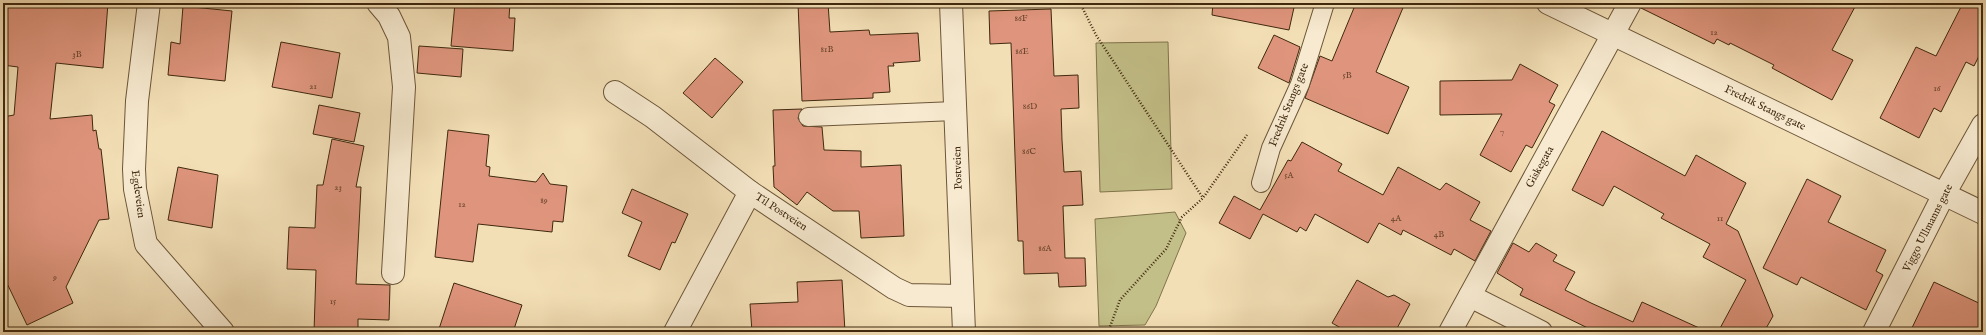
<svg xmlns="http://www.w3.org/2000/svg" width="1986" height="335" font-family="'IM FELL English',serif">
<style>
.green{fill:#c3bf88;stroke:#81744b}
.building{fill:#df957d;stroke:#3f280e}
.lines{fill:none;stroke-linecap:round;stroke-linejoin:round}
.service-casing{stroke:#6c5638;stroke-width:20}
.minor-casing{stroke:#6c5638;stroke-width:24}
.tertiary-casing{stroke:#6c5638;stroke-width:24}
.path{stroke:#3f280e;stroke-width:2.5;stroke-dasharray:1 2;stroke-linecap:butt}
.service{stroke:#f7ead0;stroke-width:18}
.minor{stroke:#f7ead0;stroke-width:22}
.tertiary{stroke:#f7ead0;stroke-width:22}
.labels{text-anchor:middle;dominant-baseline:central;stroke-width:3;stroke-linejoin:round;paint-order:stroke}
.number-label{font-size:9px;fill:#67432a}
.street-label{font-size:11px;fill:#3f280e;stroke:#f7ead0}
</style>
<rect width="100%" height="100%" fill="#f3dfb6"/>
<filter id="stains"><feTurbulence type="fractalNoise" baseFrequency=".005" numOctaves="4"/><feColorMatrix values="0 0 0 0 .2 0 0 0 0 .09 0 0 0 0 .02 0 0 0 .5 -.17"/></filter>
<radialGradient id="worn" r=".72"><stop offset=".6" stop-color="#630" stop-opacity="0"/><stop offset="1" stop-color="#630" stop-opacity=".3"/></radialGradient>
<g class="green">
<path d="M1168,42L1172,189L1100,192L1096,43Z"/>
<path d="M1175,212L1186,233L1156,306L1145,325L1099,326L1095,219Z"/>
</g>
<g class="building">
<path d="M3,3H108L103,68L56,63L50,119L92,115L93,131L96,130L99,149H101L109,219L99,220L66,287L73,303L27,325L3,275V117L14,115L18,67L3,65Z"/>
<path d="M455,3H510L509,18H515L513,51L451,46Z"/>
<path d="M798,3H828L830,32L869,30L870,35L918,33L920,61L893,63L894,66H888L890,92L873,93V98L802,101Z"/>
<path d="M1213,3H1295L1289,30L1212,15Z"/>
<path d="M1356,3H1405L1376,72L1409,87L1388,134L1305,98L1320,56L1332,61Z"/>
<path d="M1642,3H1857L1832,50L1853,60L1832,100L1772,68L1774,65L1730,43L1729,45L1717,39L1714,44L1641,8Z"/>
<path d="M1963,3H1983V48L1974,66L1966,62L1941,112L1934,108L1919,138L1880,118L1916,47L1936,56Z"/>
<path d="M183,6L232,11L225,81L168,75L171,42L180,44Z"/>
<path d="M1051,9L1054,76L1078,75L1079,108L1061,109L1062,140L1064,172L1081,171L1083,205L1063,206L1065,258H1085L1086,286L1059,287L1058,273L1024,274L1023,241H1018L1011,43L990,44L989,11Z"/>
<path d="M1274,35L1300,47L1289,83L1258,68Z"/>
<path d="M281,42L340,53L332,98L272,87Z"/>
<path d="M419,46L463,49L461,77L417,73Z"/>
<path d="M715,58L743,82L712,118L683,93Z"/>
<path d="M1520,64L1558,85L1549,102L1555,105L1532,148L1526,145L1511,172L1480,155L1502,114L1440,115V81L1512,80Z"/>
<path d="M319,105L360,113L354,142L313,134Z"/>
<path d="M802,109L798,118L803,126L822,127L824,150L861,151V167L901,165L904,236L861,238L859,211H833L807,192L797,205L774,187L773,166H775L773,110Z"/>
<path d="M448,130L489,135L486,166L490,167L489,176L536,182L543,173L550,184L567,186L563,222L553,221L552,232L478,224L473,262L435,257Z"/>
<path d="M1602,131L1685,176L1696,155L1746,183L1726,224L1738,231L1773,316L1764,332H1718L1746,280L1703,257L1710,244L1661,218L1664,214L1614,186L1603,206L1572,190Z"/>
<path d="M332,139L364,146L356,187H361L356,284L390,285L389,320L358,319V332H314L316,270L287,269L289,227L315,228L317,185H323Z"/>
<path d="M1302,142L1342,164L1338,171L1383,195L1398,167L1440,190L1446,183L1480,202L1470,220L1491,231L1475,261L1454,249L1451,255L1403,230L1401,235L1379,223L1368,243L1315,214L1306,231L1300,227L1297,232L1263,214L1250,239L1219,223L1234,196L1260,210L1288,160L1291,161Z"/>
<path d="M178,167L218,175L212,228L168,220Z"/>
<path d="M1807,179L1841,196L1828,222L1886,250L1876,271L1883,275L1866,310L1801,277L1797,285L1763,268Z"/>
<path d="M632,189L688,214L675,243L672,242L660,270L628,256L642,222L622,213Z"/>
<path d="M1513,243L1529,252L1536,243L1557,255L1553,261L1575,272L1565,290L1591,303L1633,322L1642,302L1708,332H1596L1520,295L1523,289L1497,273Z"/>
<path d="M842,280L845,332H752L750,304L798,302L797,282Z"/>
<path d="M1357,280L1388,297L1394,295L1410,304L1395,332H1348L1332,323Z"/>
<path d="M1934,282L1983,305V332H1910Z"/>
<path d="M454,283L522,305L513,332H438Z"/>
</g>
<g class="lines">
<defs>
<g id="service">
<path d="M808,117L955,111"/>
<path d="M1261,183L1271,148L1300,84L1325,3"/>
</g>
<g id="minor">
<path d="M149,3L137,101L134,169L135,189L146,244L223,332"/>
<path d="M378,3L389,16L399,37L404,87L393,273"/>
<path d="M1548,3L1983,213"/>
<path d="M615,92L653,117L750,192L894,288L909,295L962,296"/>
<path d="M1470,296L1541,332"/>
<path d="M675,332L750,192"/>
<path d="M1450,332L1630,3"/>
<path d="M1874,332L1943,196L1983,125"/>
</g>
<path id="tertiary" d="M951,3L964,332"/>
</defs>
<use href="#service" class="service-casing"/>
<use href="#minor" class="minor-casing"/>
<use href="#tertiary" class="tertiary-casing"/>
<g class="path">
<path d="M1080,3L1096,35L1203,198"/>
<path d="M1108,332L1120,300L1166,249L1182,217L1203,198L1247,135"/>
</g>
<use href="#service" class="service"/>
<use href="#minor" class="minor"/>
<use href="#tertiary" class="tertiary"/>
</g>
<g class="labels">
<g class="number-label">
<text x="1021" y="18">86F</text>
<text x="1714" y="32">12</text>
<text x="827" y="49">81B</text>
<text x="1022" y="51">86E</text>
<text x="77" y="54">3B</text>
<text x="1347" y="75">5B</text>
<text x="313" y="86">21</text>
<text x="1937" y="88">16</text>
<text x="1030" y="106">86D</text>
<text x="1502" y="131">7</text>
<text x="1029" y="151">86C</text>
<text x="1289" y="175">5A</text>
<text x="338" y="187">23</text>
<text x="544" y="200">89</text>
<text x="462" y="204">12</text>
<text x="1396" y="218">4A</text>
<text x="1720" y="218">11</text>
<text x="1439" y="234">4B</text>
<text x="1045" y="248">86A</text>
<text x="55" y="277">9</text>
<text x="333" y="301">15</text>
</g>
<g class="street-label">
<text transform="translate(1289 105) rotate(-68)">Fredrik Stangs gate</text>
<text transform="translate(1765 108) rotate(26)">Fredrik Stangs gate</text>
<text transform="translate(1540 167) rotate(-61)">Giskegata</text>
<text transform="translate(958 168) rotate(-92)">Postveien</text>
<text transform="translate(138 194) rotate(82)">Egdeveien</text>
<text transform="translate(781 212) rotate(33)">Til Postveien</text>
<text transform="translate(1928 228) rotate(-63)">Viggo Ullmanns gate</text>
</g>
</g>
<rect width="1986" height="335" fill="none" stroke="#f3dfb6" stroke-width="16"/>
<rect x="4" y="4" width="1978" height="327" fill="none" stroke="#3f280e" stroke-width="2"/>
<rect x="8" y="8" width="1970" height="319" fill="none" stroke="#3f280e"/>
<rect width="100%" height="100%" filter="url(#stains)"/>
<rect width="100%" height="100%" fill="url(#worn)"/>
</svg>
